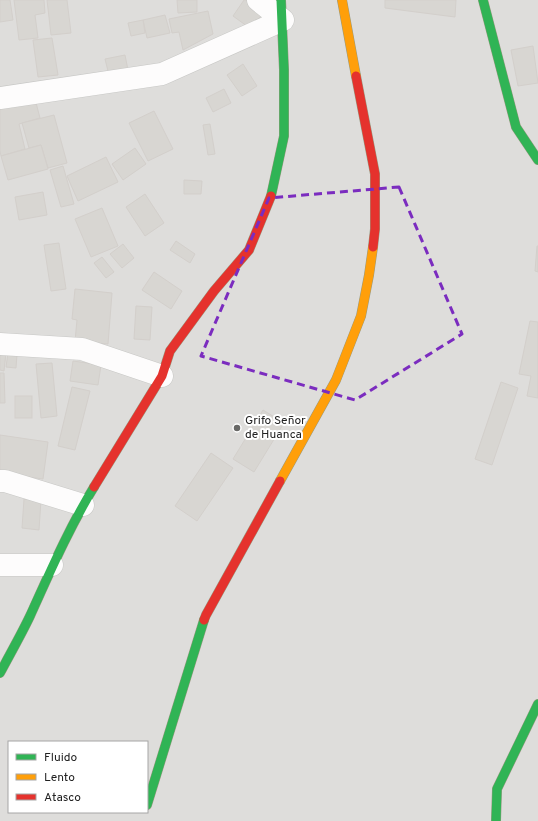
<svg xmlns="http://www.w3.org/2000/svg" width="538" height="821" font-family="Overpass,sans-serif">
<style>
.residential{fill:#dedddb;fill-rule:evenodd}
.building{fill:#d8d6d2;stroke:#d3cfcb}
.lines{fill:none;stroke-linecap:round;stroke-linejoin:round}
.street-casing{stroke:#c8c8c6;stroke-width:23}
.fast-casing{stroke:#989a80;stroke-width:10}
.slow-casing{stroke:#989a80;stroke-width:10}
.jam-casing{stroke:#989a80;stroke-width:10}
.street{stroke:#fdfcfc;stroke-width:22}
.fast{stroke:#30b455;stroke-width:9}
.slow{stroke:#ff9f0a;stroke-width:9}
.jam{stroke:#e5322d;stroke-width:9}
.marked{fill:none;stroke:#7b2cbf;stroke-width:3;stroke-dasharray:8 5;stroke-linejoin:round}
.poi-dot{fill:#696967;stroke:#fff;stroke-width:1.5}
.labels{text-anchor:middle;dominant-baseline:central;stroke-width:4;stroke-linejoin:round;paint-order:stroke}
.poi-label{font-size:12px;fill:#212121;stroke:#fff;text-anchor:start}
</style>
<rect width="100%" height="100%" fill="#efeeea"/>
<path class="residential" d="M0,0H538V821H0ZM9,742H147V812H9Z"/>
<g class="building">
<path d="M0,0H10L13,20L0,22Z"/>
<path d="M14,0H44L45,13L35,15L38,38L19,40Z"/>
<path d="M47,0H67L71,33L51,35Z"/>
<path d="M177,0H197V12L178,13Z"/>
<path d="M244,0H246L263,13L251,29L233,16Z"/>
<path d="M385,0H456L455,17L385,8Z"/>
<path d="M208,11L213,34L183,50L179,32L172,33L169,19Z"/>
<path d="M165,15L170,33L147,38L143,20Z"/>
<path d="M143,20L145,33L131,36L128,23Z"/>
<path d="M52,38L58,75L38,77L33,40Z"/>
<path d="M533,46L538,83L518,86L511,50Z"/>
<path d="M125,55L129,75L110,79L105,59Z"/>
<path d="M243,64L257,86L242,96L227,75Z"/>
<path d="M224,89L231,103L213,112L206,98Z"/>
<path d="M35,99L40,118L19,124L25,149L1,156L0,151V108Z"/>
<path d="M154,111L173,149L148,161L129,123Z"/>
<path d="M54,115L67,163L48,168L41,145L29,148L22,123Z"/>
<path d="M210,124L215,154L208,155L203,125Z"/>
<path d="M41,145L48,169L8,180L1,156Z"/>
<path d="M135,148L146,164L123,180L112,164Z"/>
<path d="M106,157L118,182L78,201L67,176Z"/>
<path d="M63,166L74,204L61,207L50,170Z"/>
<path d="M184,180L202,181L201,194H184Z"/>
<path d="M43,192L47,215L19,220L15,197Z"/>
<path d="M145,194L164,223L145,236L126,207Z"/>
<path d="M102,208L118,246L91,257L75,219Z"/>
<path d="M176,241L195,254L190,263L170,250Z"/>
<path d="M59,243L66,289L51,291L44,245Z"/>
<path d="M123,244L134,258L122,268L110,254Z"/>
<path d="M537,246H538V272L535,271Z"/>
<path d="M102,257L114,272L106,278L94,263Z"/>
<path d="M154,272L182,291L171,309L142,290Z"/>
<path d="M75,289L112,293L108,344L75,341L77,320L72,319Z"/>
<path d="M136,306L152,307L150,340L134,339Z"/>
<path d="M530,321L538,322V398L527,396L531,376L519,374Z"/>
<path d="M0,352L6,353L4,371L0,370Z"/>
<path d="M8,353L17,354L16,368L6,367Z"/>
<path d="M73,361L101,365L98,385L70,381Z"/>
<path d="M52,363L57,416L41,418L36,364Z"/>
<path d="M0,373H4L5,403H0Z"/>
<path d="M501,382L518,388L492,465L475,459Z"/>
<path d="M72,387L90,391L75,450L58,446Z"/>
<rect x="15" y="396" width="17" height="22"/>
<path d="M263,410L284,423L254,472L233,459Z"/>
<path d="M0,435L48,442L43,479L0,473Z"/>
<path d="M211,453L233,468L197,521L175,506Z"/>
<path d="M24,499L41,500L39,530L22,528Z"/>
</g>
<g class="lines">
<defs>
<g id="street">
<path d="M0,98L162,74L283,20L258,0"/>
<path d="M0,344L82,349L162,376"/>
<path d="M0,481H5L83,505"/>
<path d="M0,565H52"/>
</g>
<g id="fast">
<path d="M483,0L516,127L538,160"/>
<path d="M271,196L284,136V70L281,0"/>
<path d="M0,673C10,654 21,635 30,616C50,572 69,528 94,487"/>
<path d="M147,805L204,620"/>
<path d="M496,821L497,789L538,704"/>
</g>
<g id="slow">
<path d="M342,0L356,76"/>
<path d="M280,481L336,380L361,316L369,275L373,247"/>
</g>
<g id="jam">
<path d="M356,76L375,174V229L373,247"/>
<path d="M94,487L162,376L170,351L214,291L249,250L271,196"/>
<path d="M204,620L206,615L280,481"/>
</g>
</defs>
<use href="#street" class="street-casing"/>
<use href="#fast" class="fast-casing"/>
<use href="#slow" class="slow-casing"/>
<use href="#jam" class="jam-casing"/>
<use href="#street" class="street"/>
<use href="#fast" class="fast"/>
<use href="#slow" class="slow"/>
<use href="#jam" class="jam"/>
</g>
<path class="marked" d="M399,187L462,334L355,400L201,356L269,198Z"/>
<circle class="poi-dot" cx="237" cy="428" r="4"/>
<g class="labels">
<g class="poi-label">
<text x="245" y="421">Grifo Señor<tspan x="245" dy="14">de Huanca</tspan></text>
</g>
</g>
<rect x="8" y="741" width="140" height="72" fill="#ffffff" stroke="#a6a6a6"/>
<rect x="16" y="754" width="20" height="6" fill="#30b455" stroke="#a6a6a6"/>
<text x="44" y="761" font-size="12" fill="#212121">Fluido</text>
<rect x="16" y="774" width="20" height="6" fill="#ff9f0a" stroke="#a6a6a6"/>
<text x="44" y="781" font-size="12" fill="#212121">Lento</text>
<rect x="16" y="794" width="20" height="6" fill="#e5322d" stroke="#a6a6a6"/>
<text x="44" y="801" font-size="12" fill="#212121">Atasco</text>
</svg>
